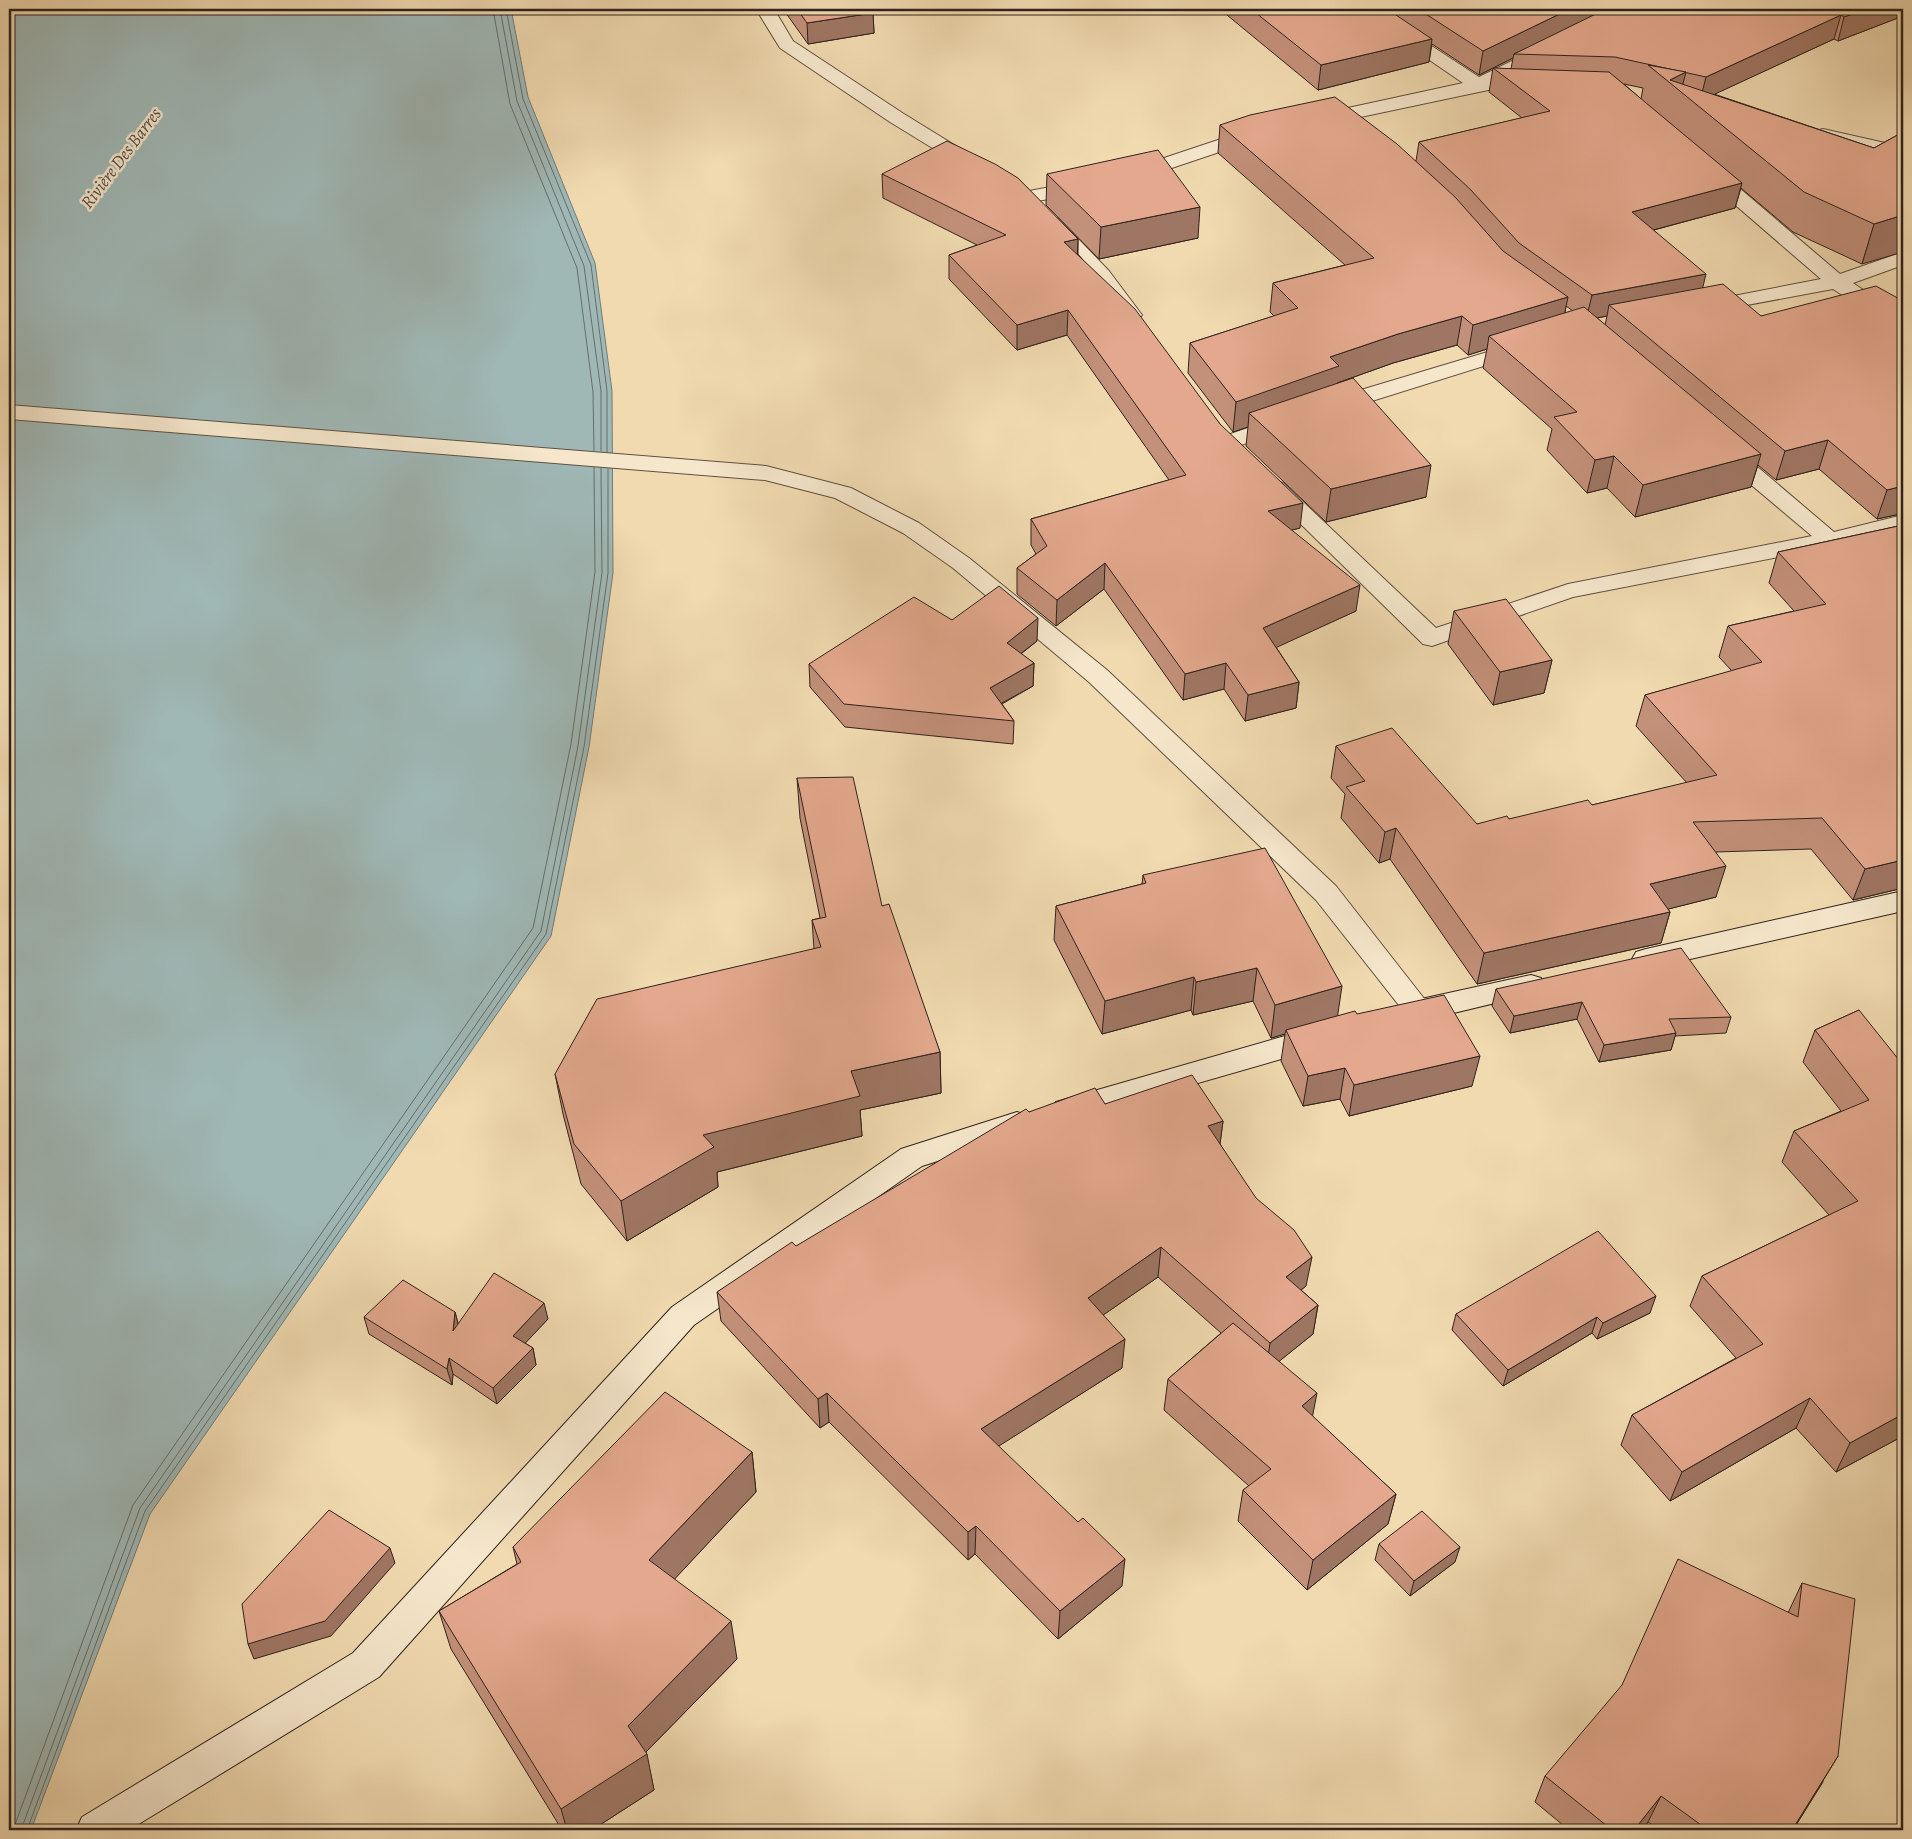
<svg xmlns="http://www.w3.org/2000/svg" width="1912" height="1839" font-family="Alegreya,serif">
<style>
.water{fill:#9fb8b6;stroke:#727c78}
.lines{fill:none;stroke-linecap:round;stroke-linejoin:round}
.shore{stroke:#676d69;stroke-width:1}
.minor-casing{stroke:#605041;stroke-width:2}
.secondary-casing{stroke:#2f221c;stroke-width:2}
.minor{fill:#f6e7cc;fill-rule:evenodd}
.secondary{fill:#f6e7cc;fill-rule:evenodd}
.wall{fill:#c39079;stroke:#2f221c;fill-rule:evenodd}
.shaded-wall{fill:#9f7663;stroke:#2f221c}
.building{fill:#e3a88d;stroke:#2f221c}
.labels{text-anchor:middle;dominant-baseline:central;stroke-width:5;stroke-linejoin:round;paint-order:stroke}
.far-water-label{font-size:18px;font-style:italic;fill:#514f4a;stroke:#f6e7cc}
</style>
<rect width="100%" height="100%" fill="#f1dab0"/>
<filter id="stains"><feTurbulence type="fractalNoise" baseFrequency=".004" numOctaves="4"/><feColorMatrix values="0 0 0 0 .2 0 0 0 0 .09 0 0 0 0 .02 0 0 0 .5 -.17"/></filter>
<radialGradient id="worn" r=".72"><stop offset=".6" stop-color="#630" stop-opacity="0"/><stop offset="1" stop-color="#630" stop-opacity=".3"/></radialGradient>
<path class="water" d="M9,9H511L528,97L595,263L612,391L613,573L589,747L551,936L150,1514L31,1830H9Z"/>
<g class="lines">
<g class="shore">
<path d="M493,9L510,104L577,268L593,392L594,451"/>
<path d="M500,9L517,101L584,266L601,391V451"/>
<path d="M506,9L523,99L591,265L607,391V452"/>
<path d="M13,1830L133,1505L533,928L571,744L595,572L594,467"/>
<path d="M21,1830L140,1508L541,931L578,746L602,573L601,468"/>
<path d="M27,1830L145,1511L546,934L584,747L608,573V469"/>
</g>
<defs>
<g id="minor">
<path d="M756,9H774L793,41L904,114L1029,191L1083,181L1090,183L1093,187L1090,191L1083,193L1026,203L1019,201L890,122L780,48Z"/>
<path d="M1355,9H1375L1479,77L1520,57H1532L1535,61L1532,65L1495,84L1493,89L1318,126L1311,124L1309,120L1311,116L1463,83Z"/>
<path d="M1254,128L1261,130L1263,134L1261,138L1139,179H1125L1122,175L1125,171Z"/>
<path d="M1823,129L1903,147V159L1816,139L1814,135L1816,131Z"/>
<path d="M1711,168L1718,170L1840,274L1903,252V265L1853,283L1903,317V332L1896,330L1833,289L1704,313L1697,311L1694,307L1697,303L1821,279L1704,178L1701,174L1704,170Z"/>
<path d="M1052,217L1059,219L1109,271L1142,315L1139,319L1132,321L1125,319L1095,279L1045,227L1042,223L1045,219Z"/>
<path d="M1521,342L1528,344L1532,348L1528,352L1340,411L1332,413L1324,411L1321,406L1324,401Z"/>
<path d="M9,405L766,466L851,488L919,523L969,558L1107,670L1336,886L1433,1010L1429,1018L1419,1021L1409,1018L1316,900L1089,682L953,568L903,533L835,498L765,480L9,419Z"/>
<path d="M1282,416L1290,418L1293,423L1290,428L1227,450L1219,448L1216,443L1219,438Z"/>
<path d="M1726,445L1734,447L1834,532L1903,515V529L1830,547L1573,597L1432,646L1423,644L1264,488L1267,483L1275,481L1283,483L1436,628L1568,584L1812,536L1718,457L1715,452L1718,447Z"/>
</g>
<g id="secondary">
<path d="M1903,891V911L1646,969L1636,966L1632,959L1636,952L1646,949Z"/>
<path d="M1531,975L1541,978L1545,985L1541,992L1412,1023L1402,1020L1398,1012L1402,1004L1412,1001Z"/>
<path d="M1320,1026L1330,1029L1334,1037L1330,1045L1066,1121L1056,1118L1051,1110L1056,1102L1066,1099Z"/>
<path d="M1017,1112L1028,1116L1032,1124L1028,1132L922,1166L694,1325L379,1677L129,1830H76L82,1817L353,1653L672,1307L901,1149Z"/>
</g>
</defs>
<use href="#minor" class="minor-casing"/>
<use href="#secondary" class="secondary-casing"/>
<use href="#minor" class="minor"/>
<use href="#secondary" class="secondary"/>
</g>
<g class="wall">
<path d="M783,9H870L873,13L874,33L808,44Z"/>
<path d="M1228,9H1903V16L1838,41L1834,39L1714,94L1874,148L1903,132L1862,264L1793,232L1741,188L1735,208L1654,230L1703,288L1761,316L1903,301V511L1900,514L1877,519L1819,469L1776,480L1758,465L1751,487L1635,517L1607,488L1587,493L1547,450L1552,429L1483,368L1487,349L1468,355L1457,345L1393,363L1337,383L1336,384L1426,497L1326,522L1246,446L1248,427L1233,432L1188,373L1190,343L1274,316L1270,312L1273,283L1345,265L1218,153L1220,125L1416,161L1419,142L1522,118L1489,92L1493,68L1511,69L1513,58L1479,75L1432,44L1429,62L1318,90L1227,15ZM1624,84L1643,88L1641,99ZM1566,306L1573,311L1565,313ZM1607,316L1605,325L1597,318Z"/>
<path d="M882,174L1078,239V254L1220,424L1300,528L1292,530L1356,611L1276,647L1299,682L1296,708L1245,721L1224,689L1183,700L1104,589L1056,626L1017,594V568L1036,554L1031,545V519L1169,480L1067,335L1017,350L949,279V255L977,245L883,198Z"/>
<path d="M1047,174L1198,238L1099,259L1046,205Z"/>
<path d="M1903,525V888L1853,900L1811,849L1716,852V897L1668,909L1670,912L1661,943L1477,984L1390,859L1379,863L1341,818L1345,794L1331,778L1336,746L1477,824L1509,819L1592,805L1687,783L1636,726L1645,695L1732,671L1719,657L1728,626L1794,611L1769,583L1778,552Z"/>
<path d="M1454,611L1552,660L1544,693L1493,705L1448,644Z"/>
<path d="M952,620L1037,641L1021,654L1034,663L1033,686L1002,704L1014,721L1013,744L845,727L810,687L809,664Z"/>
<path d="M797,778L882,906L940,1052L941,1093L860,1110L862,1136L717,1172L718,1187L627,1241L581,1184L563,1114L555,1074L814,949L812,920L820,918L800,818Z"/>
<path d="M1143,875L1337,1016L1357,1014L1472,1086L1349,1116L1340,1099L1303,1106L1281,1061L1285,1034L1271,1038L1253,1001L1193,1015L1191,1010L1102,1034L1054,940L1056,906L1142,884Z"/>
<path d="M1496,989L1731,1017L1726,1033L1675,1036L1671,1050L1599,1062L1577,1019L1510,1033L1492,1006Z"/>
<path d="M1859,1010L1903,1436L1836,1472L1796,1428L1670,1501L1621,1445L1632,1415L1736,1358L1690,1306L1702,1276L1829,1215L1782,1162L1794,1131L1841,1111L1803,1062L1815,1030Z"/>
<path d="M1105,1104L1223,1121L1220,1144L1306,1286L1301,1290L1318,1305L1313,1334L1279,1361L1312,1416L1396,1494L1388,1524L1307,1590L1238,1521L1243,1490L1249,1486L1164,1410L1168,1379L1221,1333L1158,1277L1103,1315L1122,1368L998,1446L1122,1586L1058,1639L975,1554L968,1560L829,1422L820,1428L721,1321L717,1292L1029,1112Z"/>
<path d="M455,1312L458,1323L548,1319L525,1343L533,1348L536,1365L497,1404L453,1374L452,1385L369,1334L364,1317Z"/>
<path d="M1650,1313L1597,1339L1592,1333L1503,1386L1452,1330L1456,1314Z"/>
<path d="M752,1452L756,1492L674,1579L737,1659L646,1752L654,1790L592,1830H562L451,1649L439,1611L517,1564L513,1547Z"/>
<path d="M1379,1544L1455,1562L1410,1596L1375,1560Z"/>
<path d="M1802,1583L1823,1782L1793,1830H1660L1648,1822L1642,1830H1569L1535,1802L1545,1776L1788,1613Z"/>
</g>
<g class="shaded-wall">
<path d="M1570,9H1613L1514,54L1513,58L1479,75L1483,51Z"/>
<path d="M1866,9H1903V16L1838,41L1844,17Z"/>
<path d="M873,13L874,33L808,44L807,23Z"/>
<path d="M1841,15L1834,39L1700,101L1706,77Z"/>
<path d="M1432,39L1429,62L1318,90L1321,65Z"/>
<path d="M1686,72L1681,91L1670,80Z"/>
<path d="M1742,183L1735,208L1627,237L1632,212Z"/>
<path d="M1200,207L1198,238L1099,259L1101,227Z"/>
<path d="M1903,215V252L1862,264L1874,224Z"/>
<path d="M1078,239L1077,263L1064,242Z"/>
<path d="M1706,274L1700,299L1609,305L1607,316L1586,320L1592,295Z"/>
<path d="M1568,297L1562,326L1489,336L1487,349L1468,355L1473,325Z"/>
<path d="M1068,310L1067,335L1017,350V325Z"/>
<path d="M1462,316L1457,345L1393,363L1337,383L1335,396L1249,413L1248,427L1233,432L1236,402L1330,357L1398,334Z"/>
<path d="M1828,440L1819,469L1776,480L1785,451Z"/>
<path d="M1761,454L1751,487L1635,517L1643,485Z"/>
<path d="M1614,456L1607,488L1587,493L1595,460Z"/>
<path d="M1431,465L1426,497L1326,522L1331,489Z"/>
<path d="M1903,486V511L1900,514L1877,519L1887,490Z"/>
<path d="M1303,503L1300,528L1265,537L1268,511Z"/>
<path d="M1105,563L1104,589L1056,626L1057,600Z"/>
<path d="M1360,585L1356,611L1260,655L1263,628Z"/>
<path d="M1038,618L1037,641L1006,665L1007,643Z"/>
<path d="M1552,660L1544,693L1493,705L1500,672Z"/>
<path d="M1034,663L1033,686L989,710L990,688Z"/>
<path d="M1226,663L1224,689L1183,700L1185,674Z"/>
<path d="M1299,682L1296,708L1245,721L1248,695Z"/>
<path d="M1903,807V835L1899,809Z"/>
<path d="M1396,828L1390,859L1379,863L1385,832Z"/>
<path d="M1903,860V888L1853,900L1865,869Z"/>
<path d="M1726,866L1716,897L1641,916L1650,884Z"/>
<path d="M1670,912L1661,943L1477,984L1484,953Z"/>
<path d="M1257,968L1253,1001L1193,1015L1196,982Z"/>
<path d="M1194,977L1191,1010L1102,1034L1105,1001Z"/>
<path d="M1342,986L1337,1020L1286,1030L1285,1034L1271,1038L1275,1005Z"/>
<path d="M1582,1002L1577,1019L1510,1033L1514,1016Z"/>
<path d="M1676,1033L1671,1050L1599,1062L1604,1045Z"/>
<path d="M940,1052L941,1093L860,1110L862,1136L717,1172L718,1187L627,1241L621,1201L703,1135L851,1071Z"/>
<path d="M1480,1056L1472,1086L1349,1116L1354,1085Z"/>
<path d="M1345,1068L1340,1099L1303,1106L1308,1076Z"/>
<path d="M1223,1121L1219,1151L1208,1126Z"/>
<path d="M1161,1247L1158,1277L1086,1327L1088,1298Z"/>
<path d="M1312,1257L1306,1286L1281,1306L1286,1277Z"/>
<path d="M1656,1296L1650,1313L1597,1339L1603,1323Z"/>
<path d="M544,1303L548,1319L517,1352L513,1336Z"/>
<path d="M1318,1305L1313,1334L1266,1372L1270,1343Z"/>
<path d="M455,1312L459,1328L453,1331Z"/>
<path d="M1597,1317L1592,1333L1503,1386L1508,1370Z"/>
<path d="M1125,1339L1122,1368L980,1458L981,1429Z"/>
<path d="M533,1348L536,1365L497,1404L493,1388Z"/>
<path d="M449,1358L453,1374L452,1385L447,1369Z"/>
<path d="M827,1393L829,1422L820,1428L818,1399Z"/>
<path d="M1317,1393L1311,1424L1302,1406Z"/>
<path d="M1810,1398L1796,1428L1670,1501L1682,1472Z"/>
<path d="M1903,1414V1436L1836,1472L1850,1443Z"/>
<path d="M752,1452L756,1492L656,1599L649,1560Z"/>
<path d="M1396,1494L1388,1524L1307,1590L1313,1560Z"/>
<path d="M976,1526L975,1554L968,1560V1532Z"/>
<path d="M1460,1547L1455,1562L1410,1596L1414,1581Z"/>
<path d="M390,1548L395,1563L331,1636L254,1659L248,1644Z"/>
<path d="M1125,1559L1122,1586L1058,1639L1060,1611Z"/>
<path d="M731,1621L737,1659L641,1757L647,1754L654,1790L592,1830H567L561,1809L628,1726Z"/>
<path d="M1838,1756L1793,1830H1792Z"/>
<path d="M1661,1796L1648,1822L1642,1830H1634Z"/>
</g>
<g class="building">
<path d="M797,9H870L873,13L807,23Z"/>
<path d="M1251,9H1387L1432,39L1321,65Z"/>
<path d="M1418,9H1570L1483,51Z"/>
<path d="M1606,9H1866L1844,17L1841,15L1706,77L1615,57L1514,54Z"/>
<path d="M1648,65L1686,72L1670,80L1874,148L1903,132V215L1874,224L1804,192Z"/>
<path d="M1493,68L1609,72L1742,183L1632,212L1706,274L1592,295L1519,243L1471,190L1419,142L1550,111Z"/>
<path d="M1335,97L1397,144L1455,197L1503,251L1568,297L1473,325L1462,316L1398,334L1330,357L1339,366L1236,402L1190,343L1298,308L1273,283L1374,258L1220,125L1250,115Z"/>
<path d="M947,141L995,164L1018,178L1078,239L1064,242L1135,309L1220,424L1303,503L1268,511L1360,585L1263,628L1299,682L1248,695L1226,663L1185,674L1105,563L1057,600L1017,568L1047,546L1031,519L1186,475L1068,310L1017,325L949,255L1006,235L882,174Z"/>
<path d="M1158,150L1200,207L1101,227L1047,174Z"/>
<path d="M1723,284L1761,316L1876,286L1903,301V486L1887,490L1828,440L1785,451L1609,305Z"/>
<path d="M1584,307L1761,454L1643,485L1614,456L1595,460L1554,417L1577,412L1489,336Z"/>
<path d="M1353,378L1431,465L1331,489L1249,413Z"/>
<path d="M1903,525V807L1899,809L1903,814V860L1865,869L1822,818L1693,822L1726,866L1650,884L1670,912L1484,953L1396,828L1385,832L1346,787L1365,781L1336,746L1392,728L1477,824L1507,816L1509,819L1588,800L1592,805L1717,775L1645,695L1762,662L1728,626L1826,604L1778,552Z"/>
<path d="M999,586L1038,618L1007,643L1034,663L990,688L1014,721L844,704L809,664L914,597L952,620Z"/>
<path d="M1506,599L1552,660L1500,672L1454,611Z"/>
<path d="M853,777L882,906L889,904L940,1052L851,1071L860,1096L703,1135L714,1147L621,1201L574,1144L555,1074L597,999L821,947L812,920L826,917L797,778Z"/>
<path d="M1265,848L1342,986L1275,1005L1257,968L1196,982L1194,977L1105,1001L1056,906L1146,883L1143,875Z"/>
<path d="M1681,948L1731,1017L1669,1019L1676,1033L1604,1045L1582,1002L1514,1016L1496,989Z"/>
<path d="M1444,995L1480,1056L1354,1085L1345,1068L1308,1076L1286,1030L1355,1011L1357,1014Z"/>
<path d="M1859,1010L1903,1065V1414L1850,1443L1810,1398L1682,1472L1632,1415L1763,1344L1702,1276L1858,1201L1794,1131L1869,1100L1815,1030Z"/>
<path d="M1192,1075L1223,1121L1208,1126L1256,1198L1294,1230L1312,1257L1286,1277L1318,1305L1270,1343L1161,1247L1088,1298L1125,1339L981,1429L1078,1522L1083,1518L1125,1559L1060,1611L976,1526L968,1532L827,1393L818,1399L717,1292L792,1242L796,1246L1026,1109L1029,1112L1095,1088L1105,1104Z"/>
<path d="M1598,1231L1656,1296L1603,1323L1597,1317L1508,1370L1456,1314Z"/>
<path d="M494,1273L544,1303L513,1336L533,1348L493,1388L449,1358L447,1369L364,1317L403,1280L455,1312L453,1331Z"/>
<path d="M1233,1323L1317,1393L1302,1406L1396,1494L1313,1560L1243,1490L1271,1469L1168,1379Z"/>
<path d="M665,1392L752,1452L649,1560L731,1621L628,1726L647,1754L561,1809L439,1611L521,1562L513,1547Z"/>
<path d="M329,1510L390,1548L325,1621L248,1644L242,1604Z"/>
<path d="M1422,1511L1460,1547L1414,1581L1379,1544Z"/>
<path d="M1678,1559L1798,1617L1802,1583L1855,1599L1838,1756L1792,1830H1708L1661,1796L1634,1830H1612L1545,1776L1622,1685Z"/>
</g>
<g class="labels">
<g class="far-water-label">
<text transform="translate(121 158) rotate(-53)">Rivière Des Barres</text>
</g>
</g>
<rect width="1912" height="1839" fill="none" stroke="#f1dab0" stroke-width="30"/>
<rect x="10" y="10" width="1892" height="1819" fill="none" stroke="#2f221c" stroke-width="2.5"/>
<rect x="15" y="15" width="1882" height="1809" fill="none" stroke="#2f221c"/>
<rect width="100%" height="100%" filter="url(#stains)"/>
<rect width="100%" height="100%" fill="url(#worn)"/>
</svg>
